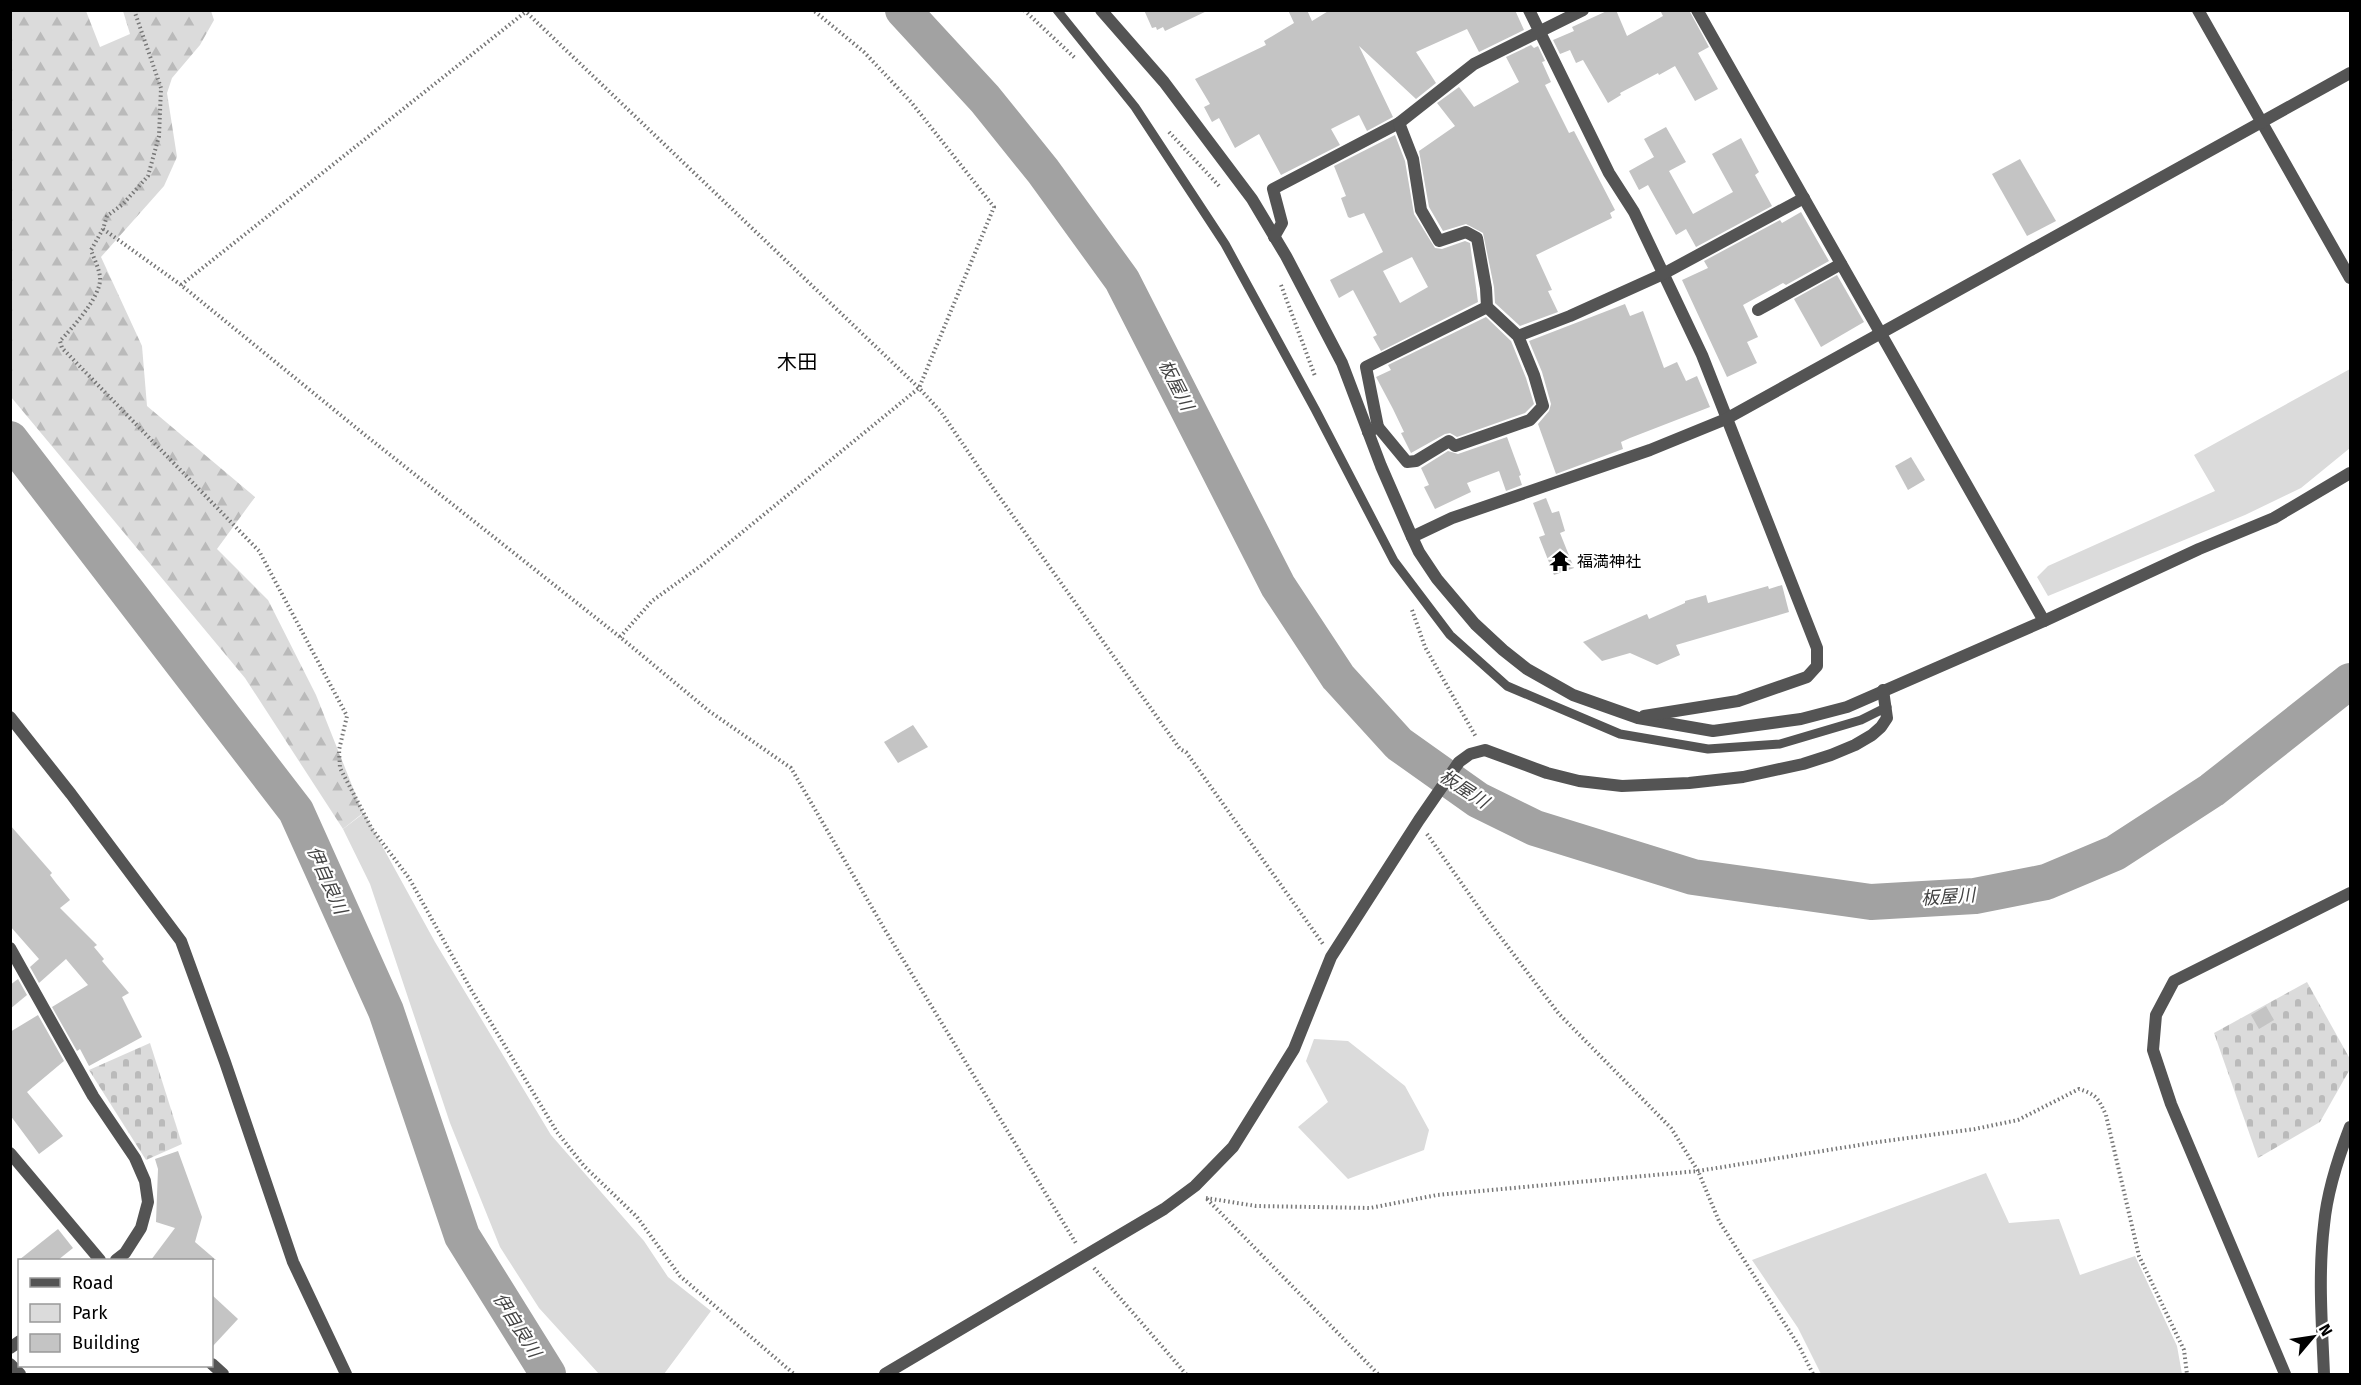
<svg xmlns="http://www.w3.org/2000/svg" width="2361" height="1385" font-family="'Fira Sans','Noto Sans JP',sans-serif">
<style>
.green{fill:#dbdbdb}
.forest{fill:url(#forest-firs)}
.cemetery{fill:url(#cemetery-stones)}
.lines{fill:none;stroke-linecap:round;stroke-linejoin:round}
.river{stroke:#a2a2a2;stroke-width:36}
.building{fill:#c4c4c4;fill-rule:evenodd}
.path{stroke:#767676;stroke-width:4;stroke-dasharray:1.5 3;stroke-linecap:butt}
.service{stroke:#545454;stroke-width:9}
.minor{stroke:#545454;stroke-width:12}
.tertiary{stroke:#545454;stroke-width:12}
.labels{text-anchor:middle;dominant-baseline:central;stroke-width:4.5;stroke-linejoin:round;paint-order:stroke}
.poi-label{font-size:16px;fill:#000;stroke:#fff;text-anchor:start}
.water-label{font-size:18px;font-style:italic;fill:#434343;stroke:#fff}
.quarter-label{font-size:20px;fill:#000;stroke:#fff}
</style>
<defs>
<pattern id="forest-firs" width="22" height="20" patternUnits="userSpaceOnUse" patternTransform="scale(1.5)"><rect width="22" height="20" fill="#dbdbdb"/><path d="M5 1l3.5 6h-7zM16 11l3.5 6h-7z" fill="#bababa"/></pattern>
<pattern id="cemetery-stones" width="16" height="16" patternUnits="userSpaceOnUse" patternTransform="scale(1.5)"><rect width="16" height="16" fill="#dbdbdb"/><path d="M2 7V4a2 2 0 0 1 4 0v3zM10 15v-3a2 2 0 0 1 4 0v3z" fill="#bababa"/></pattern>
</defs>
<rect width="100%" height="100%" fill="#fff"/>
<g class="green">
<path d="M2350,369V448L2301,488L2245,515L2048,596L2037,577L2048,566L2215,491L2194,455Z"/>
<path d="M364,813L435,942L551,1135L644,1241L668,1277L711,1311L664,1374H599L539,1308L500,1247L450,1123L370,884L343,829Z"/>
<path d="M1314,1039L1348,1041L1405,1086L1429,1130L1424,1150L1348,1179L1298,1127L1328,1102L1306,1061Z"/>
<path d="M1986,1173L2009,1223L2059,1219L2080,1275L2135,1256L2177,1346L2182,1374H1821L1798,1328L1752,1260Z"/>
</g>
<path class="forest" d="M10,11H86L100,47L130,34L123,11H211L214,20L200,45L172,78L167,93L177,157L164,186L101,257L142,346L147,406L255,497L217,549L268,600L316,695L363,813L343,829L245,678L11,397Z"/>
<g class="cemetery">
<path d="M2307,982L2350,1059V1069L2320,1122L2258,1158L2214,1033Z"/>
<path d="M150,1043L182,1144L146,1160L89,1070Z"/>
</g>
<g class="lines">
<g class="river">
<path d="M903,10L985,99L1043,171L1122,280L1278,586L1338,677L1399,744L1478,800L1535,828L1693,877L1871,902L1975,896L2046,882L2115,853L2212,790L2350,681"/>
<path d="M10,439L296,811L386,1011L462,1236L548,1374"/>
</g>
</g>
<g class="building">
<path d="M1144,10H1209L1165,31L1163,27L1157,30L1156,27L1152,28Z"/>
<path d="M1288,10H1307L1312,21L1330,10H1515L1524,30L1479,52L1467,29L1416,52L1436,83L1416,99L1359,46L1393,117L1367,131L1359,115L1331,129L1340,145L1281,175L1259,134L1235,148L1219,118L1212,122L1204,107L1210,104L1195,79L1266,45L1264,41L1294,23Z"/>
<path d="M1609,10H1616L1627,36L1663,16L1660,10H1689L1709,47L1698,53L1718,89L1695,101L1675,66L1659,75L1658,73L1620,93L1621,95L1608,103L1583,60L1576,63L1570,50L1560,54L1553,40L1574,31L1572,27Z"/>
<path d="M1531,45L1534,48L1538,46L1545,61L1542,62L1551,82L1545,85L1569,133L1574,131L1615,210L1610,213L1612,218L1536,255L1552,290L1548,291L1558,312L1520,326L1495,303L1494,287L1483,233L1466,224L1443,231L1429,207L1419,151L1455,126L1437,103L1459,87L1474,107L1519,82L1506,57Z"/>
<path d="M1666,127L1686,162L1669,171L1693,214L1733,192L1712,154L1741,138L1759,172L1755,175L1772,206L1696,247L1686,229L1676,235L1648,185L1639,190L1629,171L1654,157L1644,139Z"/>
<path d="M1395,135L1405,161L1414,214L1435,248L1442,249L1465,241L1470,243L1478,302L1381,351L1373,337L1377,335L1353,290L1339,298L1330,280L1383,252L1364,213L1350,218L1348,217L1341,198L1346,196L1334,166ZM1412,257L1428,287L1400,303L1383,271Z"/>
<path d="M2020,159L2056,221L2027,236L1992,174Z"/>
<path d="M1801,212L1829,261L1786,285L1783,283L1743,305L1758,337L1747,342L1757,363L1727,377L1682,280L1708,268L1704,261L1780,220L1782,223Z"/>
<path d="M1837,275L1864,322L1821,347L1794,299Z"/>
<path d="M1625,304L1630,316L1643,311L1664,368L1677,362L1686,381L1697,376L1710,407L1630,438L1621,442L1623,449L1556,474L1538,424L1549,411L1551,404L1542,372L1529,341Z"/>
<path d="M1486,317L1511,341L1526,378L1534,404L1525,413L1457,437L1450,433L1445,434L1411,453L1401,433L1404,432L1393,409L1376,377L1391,370L1388,365Z"/>
<path d="M1507,437L1521,475L1519,476L1522,485L1506,491L1499,471L1467,483L1471,492L1435,509L1424,487L1429,485L1421,468L1448,451L1458,454Z"/>
<path d="M1911,457L1925,480L1908,490L1895,466Z"/>
<path d="M1546,498L1552,513L1559,511L1565,531L1560,533L1574,568L1554,575L1539,537L1545,535L1533,503Z"/>
<path d="M1782,585L1789,612L1676,645L1680,655L1657,665L1630,653L1602,661L1583,642L1647,614L1649,619L1685,603V601L1706,595L1708,603L1768,586L1769,589Z"/>
<path d="M913,725L928,747L898,763L884,742Z"/>
<path d="M10,825L52,873L50,875L56,883L70,900L60,908L97,945L94,947L104,959L102,961L129,993L122,997L142,1037L89,1066L80,1049L77,1051L52,1007L88,985L66,959L39,983L30,967L39,959L10,926Z"/>
<path d="M18,979L27,995L10,1009V985Z"/>
<path d="M2266,1006L2274,1020L2259,1029L2251,1015Z"/>
<path d="M38,1015L64,1061L27,1092L63,1136L39,1154L10,1115V1032Z"/>
<path d="M178,1151L202,1217L195,1242L216,1260H151L175,1228L156,1222L158,1169L155,1159Z"/>
<path d="M58,1229L73,1248L58,1260H19Z"/>
<path d="M212,1295L238,1319L212,1347Z"/>
</g>
<g class="lines">
<g class="path">
<path d="M134,10L161,88L159,136L148,176L123,204L107,216L103,229L91,250C94,259 99,268 100,277C102,296 72,328 60,341L62,348L259,551L347,716L339,750L340,768L372,829L409,878L470,988L557,1132L584,1166L637,1217L680,1276L794,1374"/>
<path d="M524,10L919,388L941,412L988,481L1180,749L1186,752L1323,944"/>
<path d="M1024,10L1076,59"/>
<path d="M1169,132L1221,188"/>
<path d="M103,229L181,285L365,435L620,637L709,711L791,768L885,930L1077,1245"/>
<path d="M181,285L528,10"/>
<path d="M1281,285L1315,376"/>
<path d="M1412,610L1425,647L1476,737"/>
<path d="M620,637L652,601L702,565L919,388L994,207L911,102L864,52L813,10"/>
<path d="M1427,834L1486,918L1559,1014L1671,1128L1698,1171L1719,1221L1799,1346L1813,1374"/>
<path d="M1206,1198L1256,1206L1370,1208L1437,1195L1698,1171L1878,1142L1975,1129L2018,1120L2079,1089C2097,1095 2098,1098 2106,1115L2139,1256L2184,1350L2187,1374"/>
<path d="M1207,1199L1378,1374"/>
<path d="M1094,1268L1186,1374"/>
</g>
<path class="service" d="M1057,10L1135,107L1225,244L1315,409L1394,561L1450,635L1507,686L1620,734L1708,749L1780,744L1861,720L1887,707"/>
<g class="minor">
<path d="M1101,10L1164,82L1252,199L1286,256L1342,363L1381,466L1412,537L1419,552L1437,579L1475,624L1503,650L1527,669L1573,695L1638,718L1713,731L1801,719L1847,707L2044,621L2199,549L2274,518L2350,473"/>
<path d="M1529,10L1609,173L1634,212L1702,355L1817,648V666L1807,677L1738,701L1644,716"/>
<path d="M1697,10L2044,621"/>
<path d="M2198,10L2350,278"/>
<path d="M1274,237L1282,223L1273,189L1399,123L1474,64L1583,10"/>
<path d="M1758,310L1841,264"/>
<path d="M1518,336L1570,316L1663,274L1804,198"/>
<path d="M1378,427L1366,367L1487,307"/>
<path d="M1368,432L1378,427L1407,462L1416,461L1449,441L1455,446L1530,420L1543,406L1534,375L1518,336L1487,307L1486,288L1477,238L1466,232L1439,241L1421,210L1413,159L1399,123"/>
<path d="M1412,537L1452,518L1650,450L1726,419L2350,73"/>
<path d="M10,717L71,794L181,941L225,1062L293,1262L346,1374"/>
<path d="M10,948L93,1096L135,1158L145,1181L148,1202L141,1228L125,1253L116,1260"/>
<path d="M10,1153L100,1260"/>
<path d="M10,1348L20,1341"/>
<path d="M10,1364L20,1374"/>
<path d="M212,1364L223,1374"/>
<path d="M885,1374L1164,1209L1195,1186L1233,1147L1294,1049L1331,957L1419,820L1459,762L1470,754L1485,750L1547,773L1579,781L1622,786L1689,783L1743,777L1803,764L1831,755L1855,745L1872,735L1881,727L1887,718L1883,690"/>
<path d="M2285,1374L2171,1104L2153,1050L2156,1015L2174,981L2350,893"/>
</g>
<path class="tertiary" d="M2324,1374C2322,1325 2318,1275 2324,1225C2327,1192 2338,1158 2350,1127"/>
</g>
<defs>
<symbol id="temple-bare" viewBox="-9 -9 18 18"><path d="M0-6L5-2H3V0L6.5 2.5H4V6H1.5V3h-3V6H-4V2.5H-6.5L-3 0V-2H-5Z" fill="#000" stroke="#fff" stroke-width="2.5" paint-order="stroke"/></symbol>
</defs>
<g fill-rule="evenodd">
<use href="#temple-bare" x="1545" y="546" width="30" height="30"/>
</g>
<g class="labels">
<g class="poi-label">
<text x="1577" y="561">福満神社</text>
</g>
<g class="water-label">
<text transform="translate(1176 385) rotate(63)">板屋川</text>
<text transform="translate(1464 789) rotate(33)">板屋川</text>
<text transform="translate(327 880) rotate(66)">伊自良川</text>
<text transform="translate(1948 897) rotate(-4)">板屋川</text>
<text transform="translate(517 1325) rotate(58)">伊自良川</text>
</g>
<g class="quarter-label">
<text x="797" y="362">木田</text>
</g>
</g>
<rect width="2361" height="1385" fill="none" stroke="#000000" stroke-width="24"/>
<rect x="18" y="1259" width="195" height="108" fill="#ffffff" stroke="#999999" stroke-width="1.5"/>
<rect x="30" y="1278" width="30" height="9" fill="#545454" stroke="#999999" stroke-width="1.5"/>
<text x="72" y="1289" font-size="18" fill="#000000">Road</text>
<rect x="30" y="1304" width="30" height="18" fill="#dbdbdb" stroke="#999999" stroke-width="1.5"/>
<text x="72" y="1319" font-size="18" fill="#000000">Park</text>
<rect x="30" y="1334" width="30" height="18" fill="#c4c4c4" stroke="#999999" stroke-width="1.5"/>
<text x="72" y="1349" font-size="18" fill="#000000">Building</text>
<g transform="translate(2313 1337) rotate(61)" stroke="#ffffff" stroke-width="4.5" paint-order="stroke">
<path d="M0-4.5L10 22L0 15L-10 22Z" fill="#000000"/>
<text y="-9" font-size="16" font-weight="bold" text-anchor="middle" fill="#000000">N</text>
</g>
</svg>
